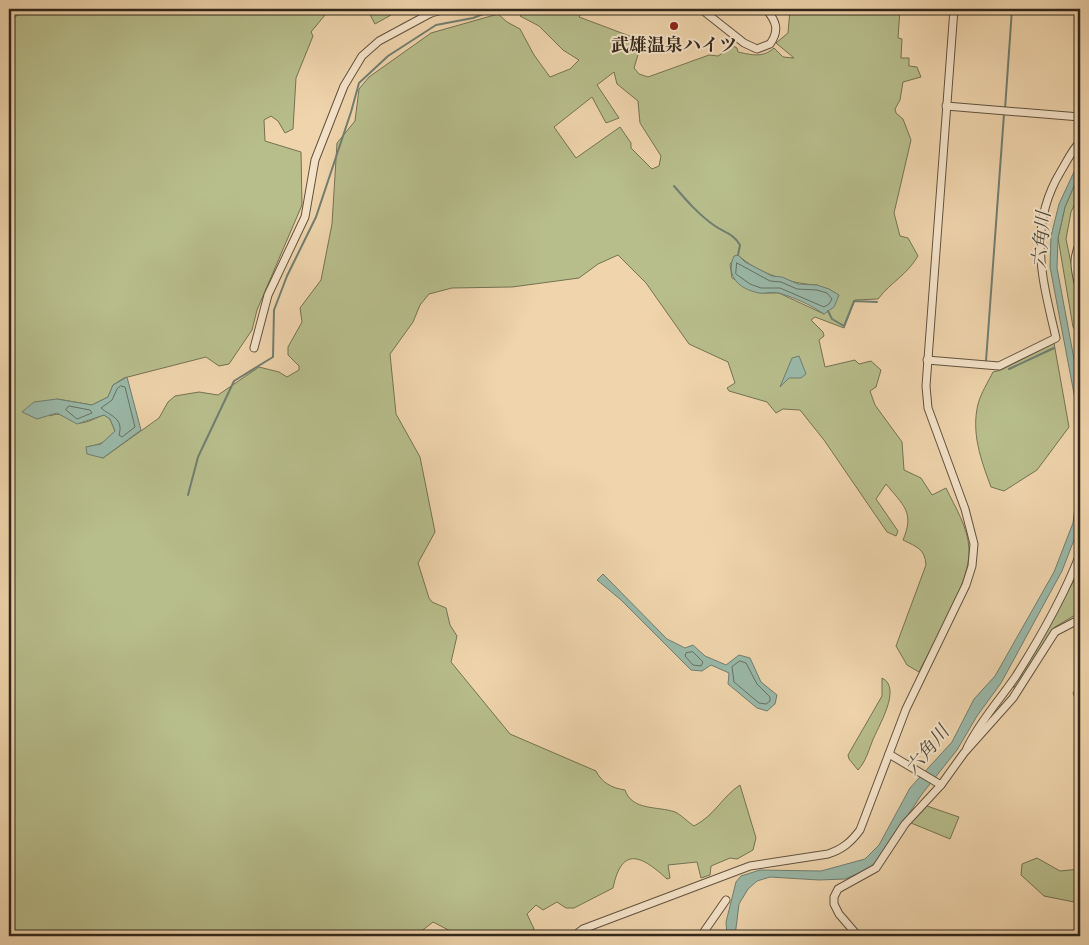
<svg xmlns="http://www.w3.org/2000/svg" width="1089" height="945" font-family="'IM FELL Great Primer','Noto Serif JP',serif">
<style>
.green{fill:#b7bd8b;stroke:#747253;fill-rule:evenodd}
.water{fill:#9ab8a8;stroke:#707e70}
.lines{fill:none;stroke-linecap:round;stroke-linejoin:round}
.shore{stroke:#667062;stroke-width:1}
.stream{stroke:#707e70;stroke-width:2}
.minor-casing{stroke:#61523f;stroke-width:9}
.minor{stroke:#f5e3c9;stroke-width:7}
.poi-dot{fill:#8f2418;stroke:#f5e3c9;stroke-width:2}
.labels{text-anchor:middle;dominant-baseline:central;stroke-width:4;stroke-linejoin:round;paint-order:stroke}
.poi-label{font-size:18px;font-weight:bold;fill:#32271b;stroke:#f5e3c9}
.water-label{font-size:19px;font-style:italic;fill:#4c4b3e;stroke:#f5e3c9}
</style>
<rect width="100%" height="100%" fill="#efd4ac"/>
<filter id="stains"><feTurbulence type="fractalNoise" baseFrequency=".004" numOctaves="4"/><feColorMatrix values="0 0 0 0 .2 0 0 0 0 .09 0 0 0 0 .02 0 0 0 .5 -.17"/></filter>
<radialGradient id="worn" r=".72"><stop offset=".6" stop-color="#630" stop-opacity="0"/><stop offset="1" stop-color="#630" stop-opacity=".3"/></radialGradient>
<g class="green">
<path d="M27,9H330L311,32L313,36L296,78L293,129L285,133L278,121L271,116L264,120L265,141L301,152L302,205L257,310L252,330L229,364L219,366L206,357L124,378L113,385L108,397L92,405L57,399L50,416C64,410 67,422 80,423C88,423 97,417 104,415L110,419L115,431C108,442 99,445 86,447L103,458L159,418L168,402L175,396L199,392L218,395L259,367L279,372L287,377L299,370V366L288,355V347L302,322L300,308L321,280L332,224L337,143L355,121L359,89L369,77L431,33L498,14L507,22L520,29L534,55L550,77L570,69L579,60L563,50L539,26L520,16L526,9H584L579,17L635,38L641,45L634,68L639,74L648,77L709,55L718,56L733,46L737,48L738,52C752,55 763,58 774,48L783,57L794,58L776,43L788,33L790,10L900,9L898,38L902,39L901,58H909V66L917,67L921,77L903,82L900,100L895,109L896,113L903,119L911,140L894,213L900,236L908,238L918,256C906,276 892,281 878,299L855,300L844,328L815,317L811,320L823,332L824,336L819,340L825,367L855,360L859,364L871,361L881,370L876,387L870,391L875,405L902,442L904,470L921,478L932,495L946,488C955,507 968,527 969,549C971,582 934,641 919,672L907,665L896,646L926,565C925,549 917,547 903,540C915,512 903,505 886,484L876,499L898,531L896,536L887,532L824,440L800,410L783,409L776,413L767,402L729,391L727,388L735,383L728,362L689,344L646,283L618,255L598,264L579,278L512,287L452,288L429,294L420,305L413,322L390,354L396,414L420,457L435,532L418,563L429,598L432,602L446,608L450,625L457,636L451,662L510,734L596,771C602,783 612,788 625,790C632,811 658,806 675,812C680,814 688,822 694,826C714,816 723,796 740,785L756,838L753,850L737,859L730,858L711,866L710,875L701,878L697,862L668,865L670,878L667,879C643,857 622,844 613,888L574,908H566L557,902L543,910L536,905L527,914L534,929L530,936H460L433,922L415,936H405L390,931L381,936H9V21ZM614,72L617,84L638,101L640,123L661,156L659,166L652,169L631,148V143L620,127L576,158L554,127L592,97L606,123L619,118L597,85ZM738,255C757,273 791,284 817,285L824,314L779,293H760L732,278L730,264Z"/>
<path d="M367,9H388L391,15L375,24Z"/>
<path d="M1080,172V192L1071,212L1066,239L1080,307V337L1073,327L1058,238L1065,207Z"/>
<path d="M1054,343L1069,427L1037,470L1004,491L991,487C981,460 971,433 978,404C981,393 988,382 993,372L1001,370Z"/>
<path d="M1080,564V612L1055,627L1017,686L1011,688L1072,584Z"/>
<path d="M882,678C903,688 877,728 872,742C868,752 866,761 858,770L849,759L848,755L882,696Z"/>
<path d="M1080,680V704L1078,706L1073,693Z"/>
<path d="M927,806L959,817L950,839L911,823Z"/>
<path d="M1037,858L1060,871L1080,869V900L1074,902L1044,896L1021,875L1022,864Z"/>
</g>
<g class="water">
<path d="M1080,159V172L1065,207L1058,238L1057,268L1080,391V436L1079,420L1050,267L1051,236L1059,204Z"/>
<path d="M738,255L745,262L772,276L782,277L798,284L817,285L829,289L839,295L834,307L824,314C811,305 793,297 779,293C773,291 765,294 759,293C739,289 725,276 734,256Z"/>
<path d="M799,356L806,374L801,378H789L780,387L792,358Z"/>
<path d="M127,377L141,430L103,458L87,454L86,447L101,444L115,431L110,419L104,415L77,424L57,413L37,419L22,412L34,402L57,399L92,405L108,397L113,385Z"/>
<path d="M1080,464L1079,527L1062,571L1001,683L977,716L957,750L922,794L878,860L868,869L845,879L819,880L770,877L757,881L748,889L739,904L735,936H727L726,922L736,882L741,876L760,870L821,871L865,859L879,845L910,788L952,742L974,699L995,676L1054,572L1073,523Z"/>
<path d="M603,574L667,639L685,648L693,645L705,656L726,665L739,655L750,658L761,682L777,695L775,704L767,711L757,708L728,684L729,673L711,665L702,671L691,670L621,600L597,580Z"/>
</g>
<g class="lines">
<g class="shore">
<path d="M737,263L770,281L781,282L797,289L817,290L827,293L832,299L829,304L824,307L780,288H761L750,284L736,274Z"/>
<path d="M121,386L125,387L135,427L122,437L119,435C124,418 110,416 101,408L112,400L117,389Z"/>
<path d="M69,406L90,410L92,413L77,419L66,410Z"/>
<path d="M693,652L703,662L701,666L693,665L685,656L686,653Z"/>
<path d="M740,661L746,663L757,684L770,697V701L766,704L759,703L734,682L732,667Z"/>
</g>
<g class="stream">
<path d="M1005,109L1012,9"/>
<path d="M674,186C686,200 699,215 715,226C724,232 734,234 740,245L738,255"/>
<path d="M828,311L832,319L844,326L854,301L877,302"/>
<path d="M986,361L1004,114"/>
<path d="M1009,369L1054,348"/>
<path d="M188,495L198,457L234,381L273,357L274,310L287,276L316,217L351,112L359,83L388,56L436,25L473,18L496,9"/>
</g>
<defs>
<g id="minor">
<path d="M429,9L431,13L446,9"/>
<path d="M701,9L744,43L757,49L770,44C780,30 776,21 766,9"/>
<path d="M946,106L1080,117"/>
<path d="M1080,243C1071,260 1076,273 1080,291"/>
<path d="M254,348L268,295L305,217L315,160L344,86L362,56L379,41L431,13"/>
<path d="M927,360L999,366L1056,338C1042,278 1027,227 1061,171C1067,161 1072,150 1080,142"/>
<path d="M967,748C980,721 999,701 1016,676C1040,638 1064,596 1080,554"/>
<path d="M889,754L941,785"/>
<path d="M574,936L583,929L750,866L828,854C843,849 851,842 860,830L906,709L966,585L972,566L974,544L965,509L928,408L926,386L954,9"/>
<path d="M701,936L726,900"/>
<path d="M858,936L839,914L834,904V897L838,889L876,868L905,824L941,785L964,753L1013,698L1055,632L1080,619"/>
</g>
</defs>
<use href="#minor" class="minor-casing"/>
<use href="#minor" class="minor"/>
</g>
<circle class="poi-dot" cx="674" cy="26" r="5"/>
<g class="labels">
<g class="poi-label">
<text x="674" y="45">武雄温泉ハイツ</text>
</g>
<g class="water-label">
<text transform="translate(1041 240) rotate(-85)">六角川</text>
<text transform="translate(927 750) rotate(-51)">六角川</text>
</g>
</g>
<rect width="1089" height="945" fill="none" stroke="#efd4ac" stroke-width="30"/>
<rect x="10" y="10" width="1069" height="925" fill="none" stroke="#32271b" stroke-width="2.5"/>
<rect x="15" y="15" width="1059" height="915" fill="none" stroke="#32271b"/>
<rect width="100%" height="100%" filter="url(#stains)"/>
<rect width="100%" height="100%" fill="url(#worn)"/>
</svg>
